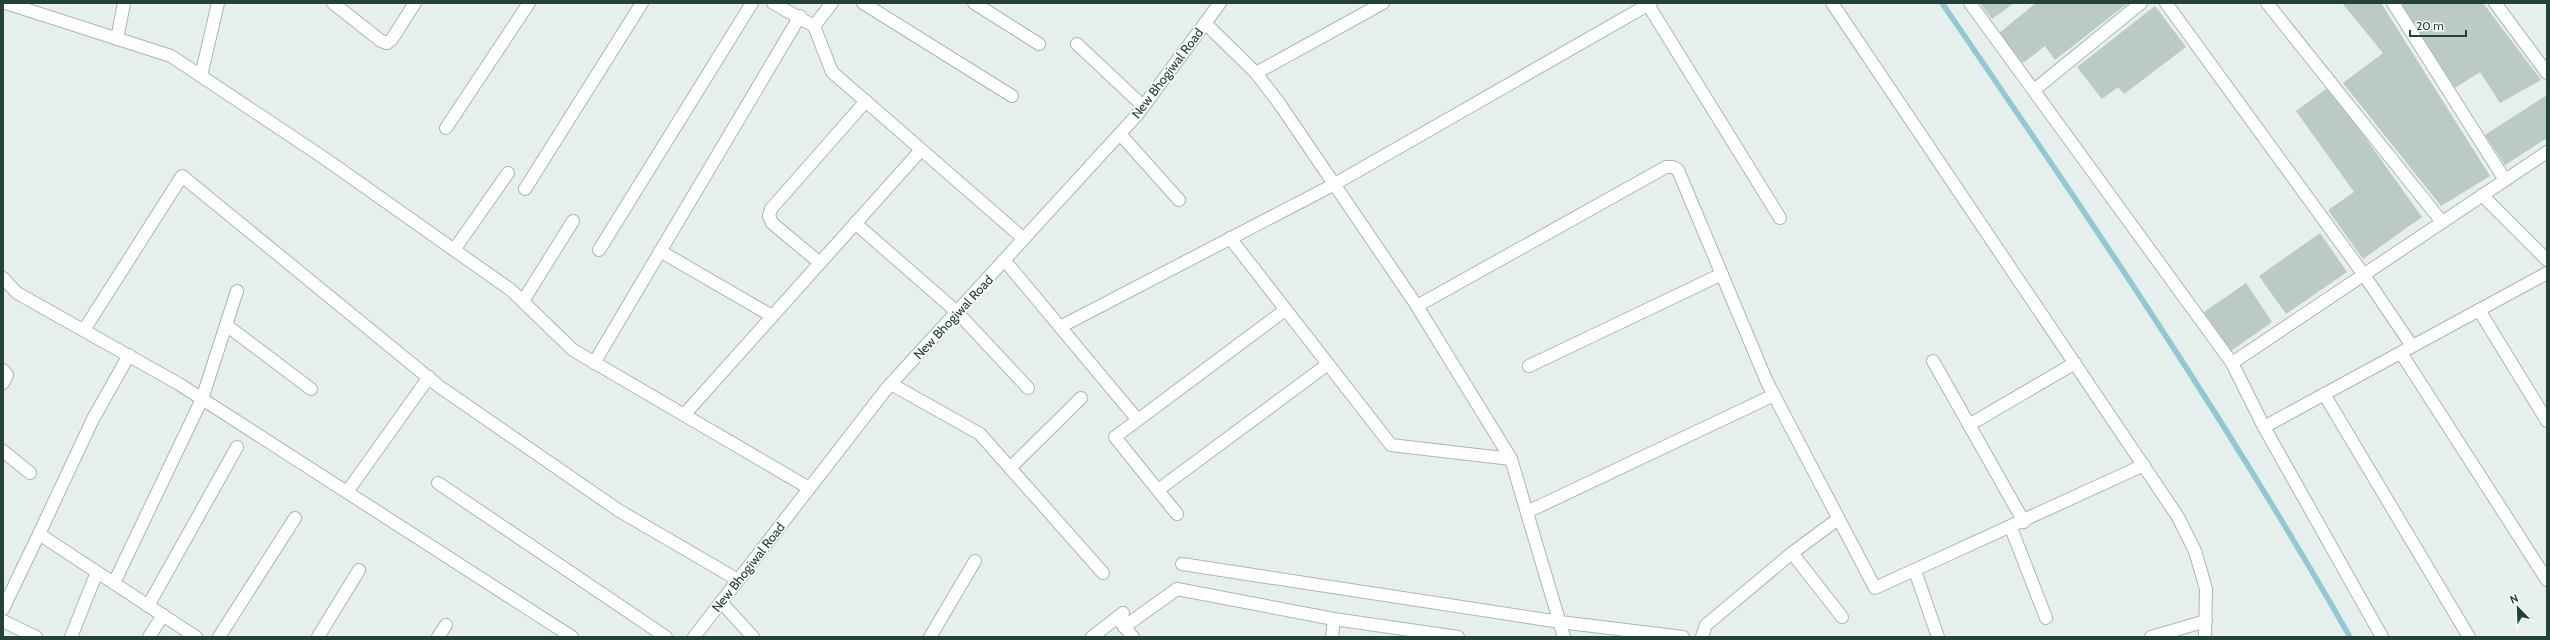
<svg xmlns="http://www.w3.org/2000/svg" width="2550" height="640" font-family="Cabin,sans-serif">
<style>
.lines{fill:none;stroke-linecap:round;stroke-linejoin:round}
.stream{stroke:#8ec9d4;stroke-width:5.5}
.building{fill:#bbcac4}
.minor-casing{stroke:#a8b8b2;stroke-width:14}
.minor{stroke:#fff;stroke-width:12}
.labels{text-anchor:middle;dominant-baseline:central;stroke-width:3.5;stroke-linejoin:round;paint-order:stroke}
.street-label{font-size:13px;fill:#24423a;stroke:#f7fbf9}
</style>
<rect width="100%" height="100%" fill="#e6efeb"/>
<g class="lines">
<path class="stream" d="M1942,3C2084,210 2226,419 2350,637"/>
</g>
<g class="building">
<path d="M1980,3H2014L1992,19Z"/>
<path d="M2036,3H2128L2055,60L2045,46L2023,63L1999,33Z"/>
<path d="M2342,3H2381L2490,176L2441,206L2343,83L2383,53Z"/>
<path d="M2401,3H2483L2541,80L2500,103L2480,72L2455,88Z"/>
<path d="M2155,6L2186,47L2124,94L2118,87L2102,99L2077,67Z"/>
<path d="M2329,87L2422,217L2363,259L2328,210L2354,192L2296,111Z"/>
<path d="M2547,95V138L2505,165L2485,135Z"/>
<path d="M2320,233L2347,272L2286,314L2259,276Z"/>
<path d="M2246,283L2272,322L2231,351L2204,312Z"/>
</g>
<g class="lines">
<defs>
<g id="minor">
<path d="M6,3L171,56L324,158L511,290L573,350L809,488"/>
<path d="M333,3L381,41L387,43L392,39L415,3"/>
<path d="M773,3L814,26L832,72L1024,239"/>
<path d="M863,3L1012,96"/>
<path d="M974,3L1039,44"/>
<path d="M1647,3L1780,218"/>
<path d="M1832,3L2178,517L2195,551L2206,589L2205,637"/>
<path d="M1970,3L2232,363L2264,427L2382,637"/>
<path d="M2166,3L2364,275L2412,346"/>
<path d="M2267,3L2442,222"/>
<path d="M2393,3L2505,180"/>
<path d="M2495,3L2547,73"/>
<path d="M1205,23L1256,73L1279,103L1417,306L1511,459L1564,637"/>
<path d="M814,26L832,3"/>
<path d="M117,39L124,3"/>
<path d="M1077,44L1143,106"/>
<path d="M1256,73L1383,3"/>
<path d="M201,76L218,3"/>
<path d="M2034,90L2141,3"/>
<path d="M446,128L529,3"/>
<path d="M1120,134L1179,200"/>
<path d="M525,189L642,3"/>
<path d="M2482,195L2547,260"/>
<path d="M855,223L957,312L1028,388"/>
<path d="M1230,238L1391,445L1511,459"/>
<path d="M454,250L508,173"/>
<path d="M599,250L752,3"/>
<path d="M660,251L772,316"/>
<path d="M1005,261L1137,419"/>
<path d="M820,263L772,223L769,216L771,209L866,101"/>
<path d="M3,278L17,293L179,384L572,637"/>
<path d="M523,301L573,221"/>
<path d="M1417,306L1666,167H1673L1678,170L1767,382L1875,588L2144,465"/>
<path d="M2479,310L2547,421"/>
<path d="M226,325L311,389"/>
<path d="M1060,327L1333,185L1651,3"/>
<path d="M84,330L182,176L440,387L618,510L738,580"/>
<path d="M2401,353L2547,580"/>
<path d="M129,355L93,419L39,534L196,637"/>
<path d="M1933,361L2024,522"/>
<path d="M594,363L800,16"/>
<path d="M2232,363L2547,152"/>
<path d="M1529,366L1722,274"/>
<path d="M3,370L7,375L3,383"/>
<path d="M891,384L980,434L1103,573"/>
<path d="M2324,394L2469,637"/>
<path d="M684,415L921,150"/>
<path d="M1969,425L2075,363"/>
<path d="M2264,427L2547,273"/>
<path d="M3,451L30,473"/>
<path d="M1010,468L1081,398"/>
<path d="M438,483L666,637"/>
<path d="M1158,490L1328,364"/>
<path d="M347,492L429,377"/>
<path d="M1527,512L1774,395"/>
<path d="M1177,514L1115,437L1285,310"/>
<path d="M2011,528L2046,618"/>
<path d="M1792,553L1842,617"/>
<path d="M1182,564L1560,622L1683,637"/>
<path d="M1915,571L1938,637"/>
<path d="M114,583L202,399L237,291"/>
<path d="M721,602L753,637"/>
<path d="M148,606L237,447"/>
<path d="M3,609L39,534"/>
<path d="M1119,620L1133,637"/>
<path d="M3,621L36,637"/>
<path d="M1124,627L1177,589L1334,619L1458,637"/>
<path d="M71,637L97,572"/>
<path d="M149,637L163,615"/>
<path d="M219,637L295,518"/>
<path d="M318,637L359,570"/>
<path d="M438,637L446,625"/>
<path d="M694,637L887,388L1137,115L1220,3"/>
<path d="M930,637L975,561"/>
<path d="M1092,637L1123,613"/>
<path d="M1332,637L1334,619"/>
<path d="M1702,637L1706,625L1792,553L1838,519"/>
<path d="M2151,637L2206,621"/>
</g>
</defs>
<use href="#minor" class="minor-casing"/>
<use href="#minor" class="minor"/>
</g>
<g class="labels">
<g class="street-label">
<text transform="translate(1167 73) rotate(-53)">New Bhogiwal Road</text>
<text transform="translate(953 317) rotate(-47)">New Bhogiwal Road</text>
<text transform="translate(748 567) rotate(-52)">New Bhogiwal Road</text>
</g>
</g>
<rect width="2550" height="640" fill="none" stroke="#24423a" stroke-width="8"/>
<g transform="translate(2518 608) rotate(337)" stroke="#f7fbf9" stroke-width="3" paint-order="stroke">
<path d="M0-3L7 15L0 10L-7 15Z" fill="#24423a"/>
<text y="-6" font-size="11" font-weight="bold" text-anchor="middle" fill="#24423a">N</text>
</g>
<path d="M2410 30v6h56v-6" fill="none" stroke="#24423a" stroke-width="2"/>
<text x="2416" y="30" font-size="12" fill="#24423a" stroke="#f7fbf9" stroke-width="3" paint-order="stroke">20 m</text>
</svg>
